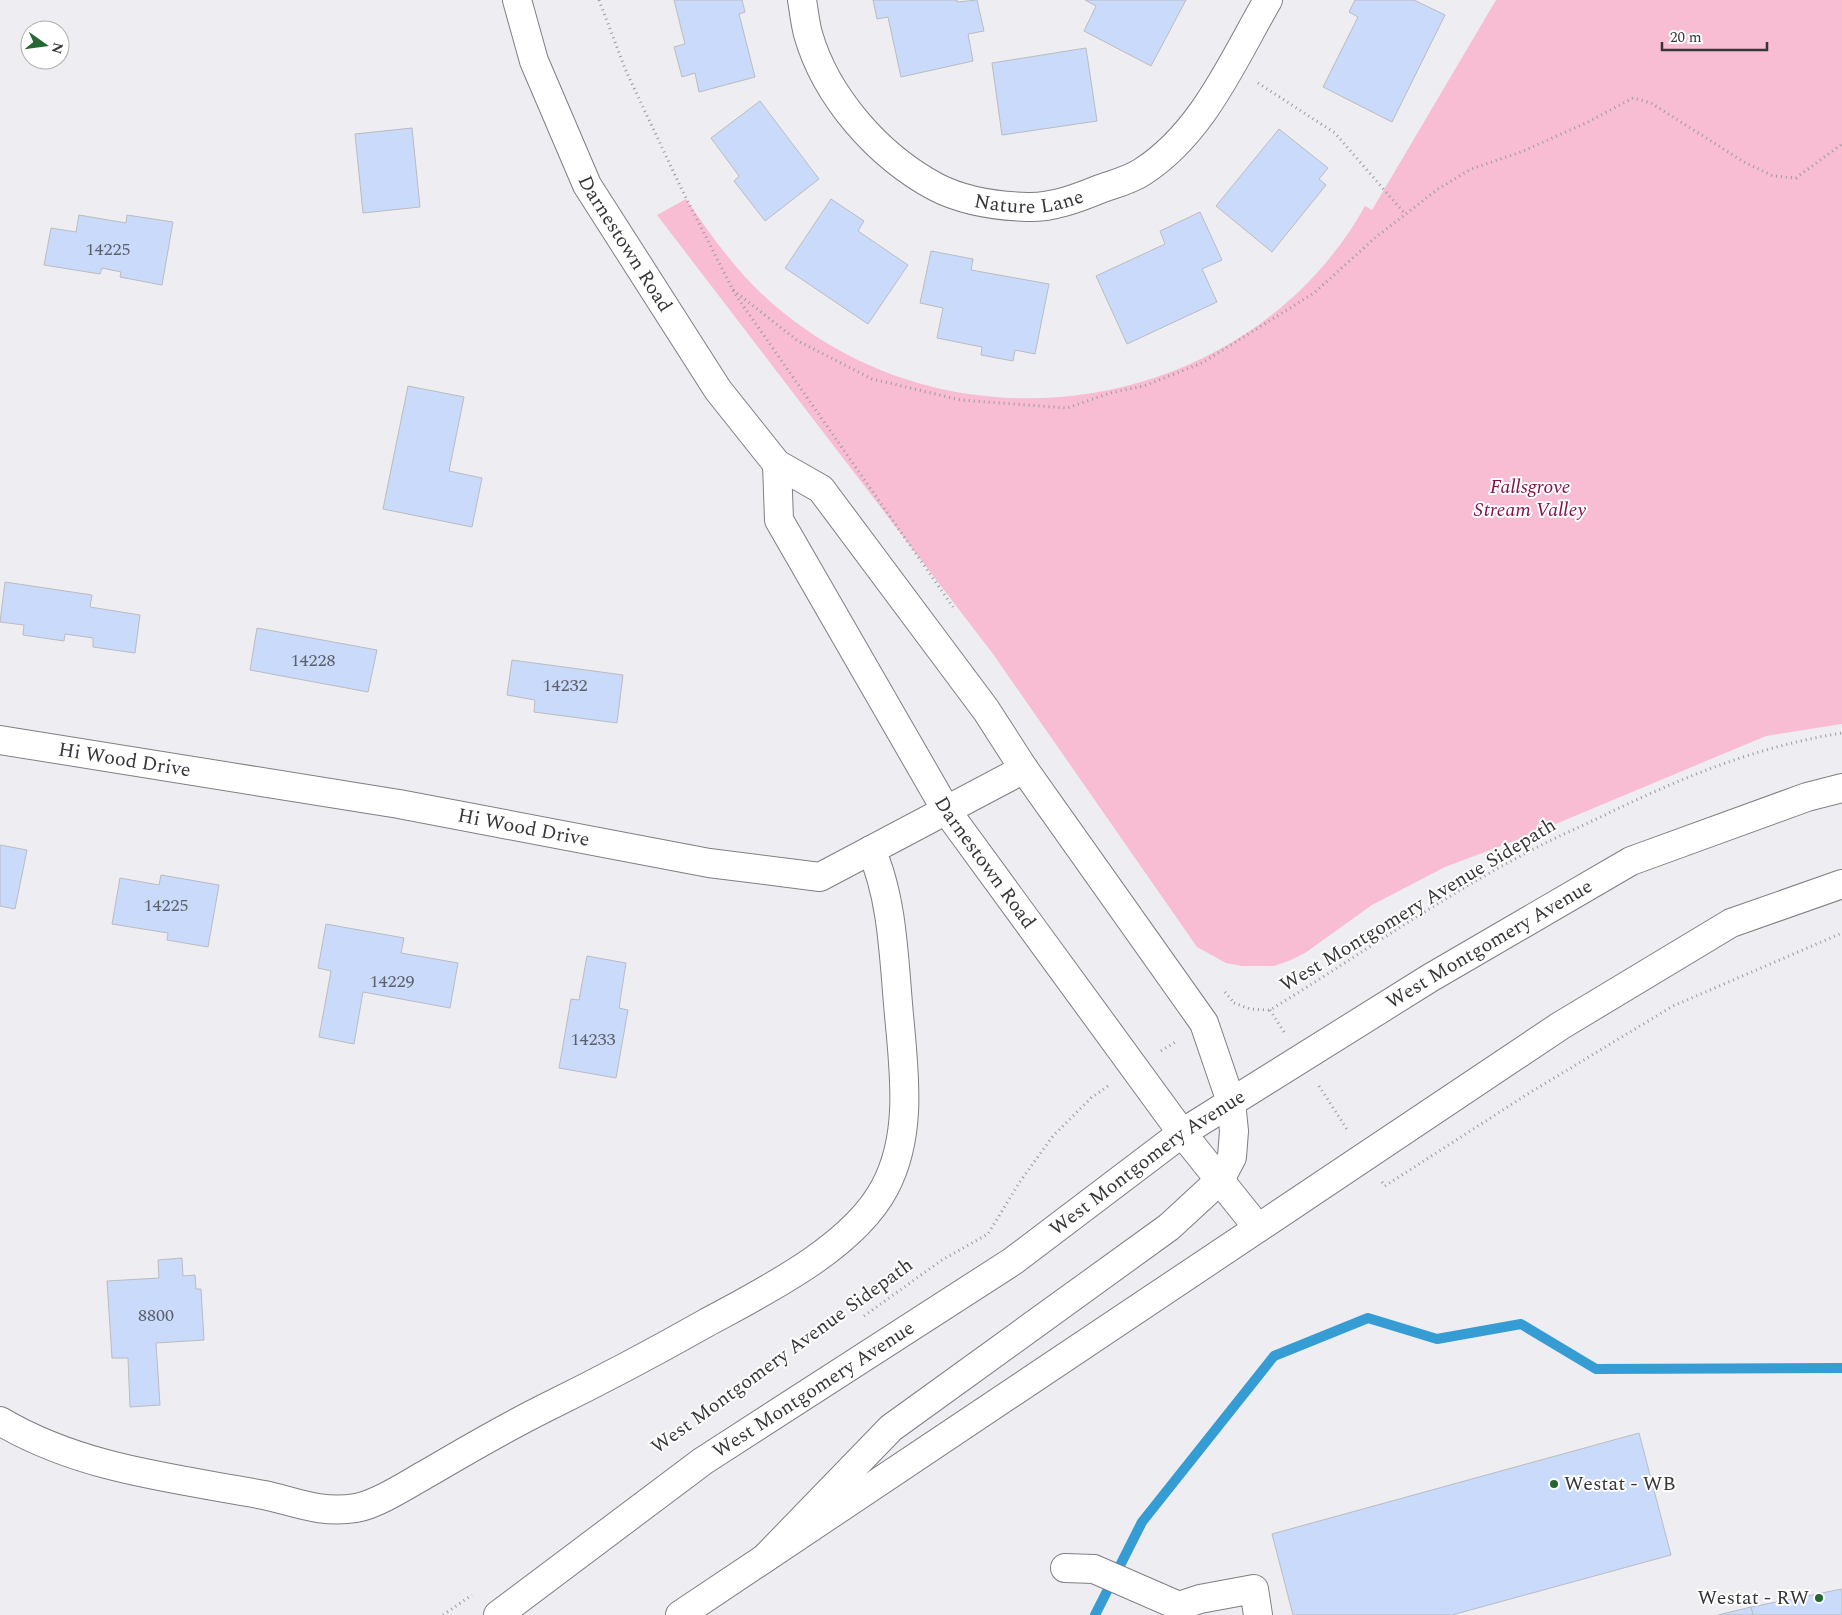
<svg xmlns="http://www.w3.org/2000/svg" width="1842" height="1615" font-family="Spectral,serif">
<style>
.green{fill:#f8bdd3}
.lines{fill:none;stroke-linecap:round;stroke-linejoin:round}
.stream{stroke:#359dd4;stroke-width:10}
.building{fill:#cadafb;stroke:#babcc1}
.minor-casing{stroke:#7f7e83;stroke-width:30}
.major-casing{stroke:#7f7e83;stroke-width:30}
.path{stroke:#9a9a9d;stroke-width:3;stroke-dasharray:1 4;stroke-linecap:butt}
.minor{stroke:#fff;stroke-width:28}
.major{stroke:#fff;stroke-width:28}
.poi-dot{fill:#246733;stroke:#fff;stroke-width:2}
.labels{text-anchor:middle;dominant-baseline:central;stroke-width:4;stroke-linejoin:round;paint-order:stroke}
.number-label{font-size:18px;fill:#5c606a}
.street-label{font-size:20px;fill:#373739;stroke:#fff}
.park-label{font-size:20px;font-style:italic;fill:#82104d;stroke:#fff}
.poi-label{font-size:20px;fill:#373739;stroke:#fff;text-anchor:start}
</style>
<rect width="100%" height="100%" fill="#eeedf2"/>
<path class="green" d="M1496,0H1842V724L1766,736L1522,838L1445,867L1372,905L1305,953L1291,960L1274,966H1242L1226,963L1197,947L993,654L657,215L686,199C723,253 753,294 808,331C991,457 1256,401 1365,206L1372,210Z"/>
<g class="lines">
<path class="stream" d="M1095,1615L1142,1522L1274,1356L1368,1318L1437,1339L1521,1324L1596,1369L1842,1368"/>
</g>
<g class="building">
<path d="M674,0H742L745,12L739,14L755,77L699,92L695,73L682,77L674,47L685,44Z"/>
<path d="M873,0H957V2L977,0L984,31L968,34L973,61L901,77L888,17L877,19Z"/>
<path d="M1085,0H1186L1151,66L1084,31L1096,6Z"/>
<path d="M1355,0H1414L1445,15L1392,122L1323,87L1358,17L1349,12Z"/>
<path d="M1086,48L1097,121L1002,135L992,63Z"/>
<path d="M760,101L819,179L765,221L734,181L739,176L711,138Z"/>
<path d="M412,128L420,207L363,213L355,134Z"/>
<path d="M1279,129L1328,168L1319,179L1326,185L1272,252L1216,206Z"/>
<path d="M831,199L864,221L858,231L908,265L868,324L785,268Z"/>
<path d="M1200,212L1222,260L1202,269L1217,302L1127,344L1096,276L1165,244L1160,231Z"/>
<path d="M79,215L126,223L127,215L173,222L162,285L120,277L121,272L102,268L100,274L44,265L51,228L76,232Z"/>
<path d="M931,251L973,259L971,270L1049,284L1035,354L1015,350L1013,361L981,355L982,347L937,338L943,308L920,303Z"/>
<path d="M408,386L464,397L449,471L482,478L472,527L383,509Z"/>
<path d="M5,582L92,595L90,607L140,615L135,653L93,647V638L65,634L64,641L23,635L24,625L0,622Z"/>
<path d="M257,628L377,650L368,692L250,670Z"/>
<path d="M512,660L623,675L617,723L534,712L535,700L507,695Z"/>
<path d="M0,845L27,850L15,909L0,906Z"/>
<path d="M161,875L219,885L208,947L167,940L168,933L112,924L120,878L159,885Z"/>
<path d="M326,924L404,938L401,953L458,963L450,1008L363,992L354,1044L319,1037L331,971L318,968Z"/>
<path d="M587,956L626,963L619,1008L628,1010L616,1078L559,1068L571,999L579,1000Z"/>
<path d="M182,1258L183,1276L195,1275L196,1289H201L204,1340L156,1343L160,1405L130,1407L128,1358H112L107,1281L159,1278L158,1260Z"/>
<path d="M1639,1433L1671,1555L1452,1615H1293L1272,1534Z"/>
<path d="M1842,1589V1615H1753L1751,1607Z"/>
<path d="M1751,1607L1753,1615H1718Z"/>
</g>
<g class="lines">
<defs>
<g id="minor">
<path id="s1" d="M802,0C804,11 805,23 808,34C826,97 878,156 936,187C963,201 997,206 1027,207C1052,208 1078,198 1100,189C1114,184 1130,180 1142,172C1203,133 1233,60 1268,0"/>
<path id="s2" d="M0,740L399,804L709,863L820,877L1024,769"/>
<path d="M0,1421C81,1469 173,1478 264,1495C296,1502 321,1514 356,1508C378,1504 408,1484 428,1473C467,1450 505,1428 545,1408C600,1381 653,1353 706,1323C765,1291 854,1247 885,1187C913,1134 904,1071 899,1015C894,962 893,898 871,850"/>
<path d="M1065,1568L1094,1569L1179,1606L1200,1599L1254,1589L1258,1615"/>
</g>
<g id="major">
<path id="s3" d="M517,0L534,61L587,185L718,390L777,464L821,489L986,710L1024,769L1204,1023L1231,1102L1234,1131L1232,1157L1220,1180L1169,1227L891,1428L765,1558"/>
<path id="s4" d="M777,464L779,520L946,810L1182,1133L1258,1228"/>
<path id="s5" d="M498,1615L703,1461L1013,1261L1182,1133L1430,978L1631,861L1807,797L1842,788"/>
<path d="M680,1615L1560,1026L1731,923L1842,884"/>
</g>
</defs>
<use href="#minor" class="minor-casing"/>
<use href="#major" class="major-casing"/>
<g class="path">
<path d="M599,0L626,71L682,190L735,294L953,607"/>
<path d="M1258,83L1335,133L1405,214"/>
<path d="M733,290L798,341L872,379L961,400L1067,408L1110,393L1144,386L1202,363L1314,293L1376,237L1438,189L1471,169L1521,152L1588,122L1633,98L1651,103L1744,162L1773,176L1796,178L1842,144"/>
<path d="M1225,992L1234,1003"/>
<path d="M1234,1003L1250,1009L1270,1010C1357,957 1441,897 1532,850C1556,837 1582,826 1607,814C1682,777 1759,746 1842,733"/>
<path d="M1270,1010L1284,1032"/>
<path d="M1161,1051L1177,1041"/>
<path d="M1319,1086L1348,1131"/>
<path d="M1382,1182L1385,1186L1526,1095L1673,1006L1842,933"/>
<path d="M864,1316L942,1260L988,1234L1019,1183L1053,1136L1091,1098L1108,1086"/>
<path d="M443,1615L472,1595"/>
</g>
<use href="#minor" class="minor"/>
<use href="#major" class="major"/>
</g>
<g class="poi-dot">
<circle cx="1554" cy="1484" r="5"/>
<circle cx="1819" cy="1598" r="5"/>
</g>
<g class="labels">
<g class="number-label">
<text x="108" y="249">14225</text>
<text x="313" y="660">14228</text>
<text x="565" y="685">14232</text>
<text x="166" y="905">14225</text>
<text x="392" y="981">14229</text>
<text x="593" y="1039">14233</text>
<text x="156" y="1315">8800</text>
</g>
<g class="street-label">
<text stroke="none"><textPath href="#s1" startOffset="335">Nature Lane</textPath></text>
<text stroke="none"><textPath href="#s3" startOffset="268">Darnestown Road</textPath></text>
<text stroke="none"><textPath href="#s2" startOffset="126">Hi Wood Drive</textPath></text>
<text stroke="none"><textPath href="#s2" startOffset="531">Hi Wood Drive</textPath></text>
<text stroke="none"><textPath href="#s4" startOffset="456">Darnestown Road</textPath></text>
<text transform="translate(1418 905) rotate(-31)">West Montgomery Avenue Sidepath</text>
<text stroke="none"><textPath href="#s5" startOffset="1198">West Montgomery Avenue</textPath></text>
<text stroke="none"><textPath href="#s5" startOffset="792">West Montgomery Avenue</textPath></text>
<text transform="translate(782 1356) rotate(-36)">West Montgomery Avenue Sidepath</text>
<text stroke="none"><textPath href="#s5" startOffset="388">West Montgomery Avenue</textPath></text>
</g>
<g class="park-label">
<text x="1530" y="487">Fallsgrove<tspan x="1530" dy="23">Stream Valley</tspan></text>
</g>
<g class="poi-label">
<text x="1564" y="1484">Westat - WB</text>
<text x="1809" y="1598" text-anchor="end">Westat - RW</text>
</g>
</g>
<g transform="translate(45 45) rotate(104)"><circle r="24" fill="#ffffff" stroke="#afafb0"/>
<path d="M0-4L9 19L0 12L-9 19Z" fill="#246733"/>
<text y="-8" font-size="14" font-weight="bold" text-anchor="middle" fill="#373739">N</text>
</g>
<path d="M1662 42v8h105v-8" fill="none" stroke="#373739" stroke-width="2.5"/>
<text x="1670" y="42" font-size="15" fill="#373739" stroke="#ffffff" stroke-width="4" paint-order="stroke">20 m</text>
</svg>
